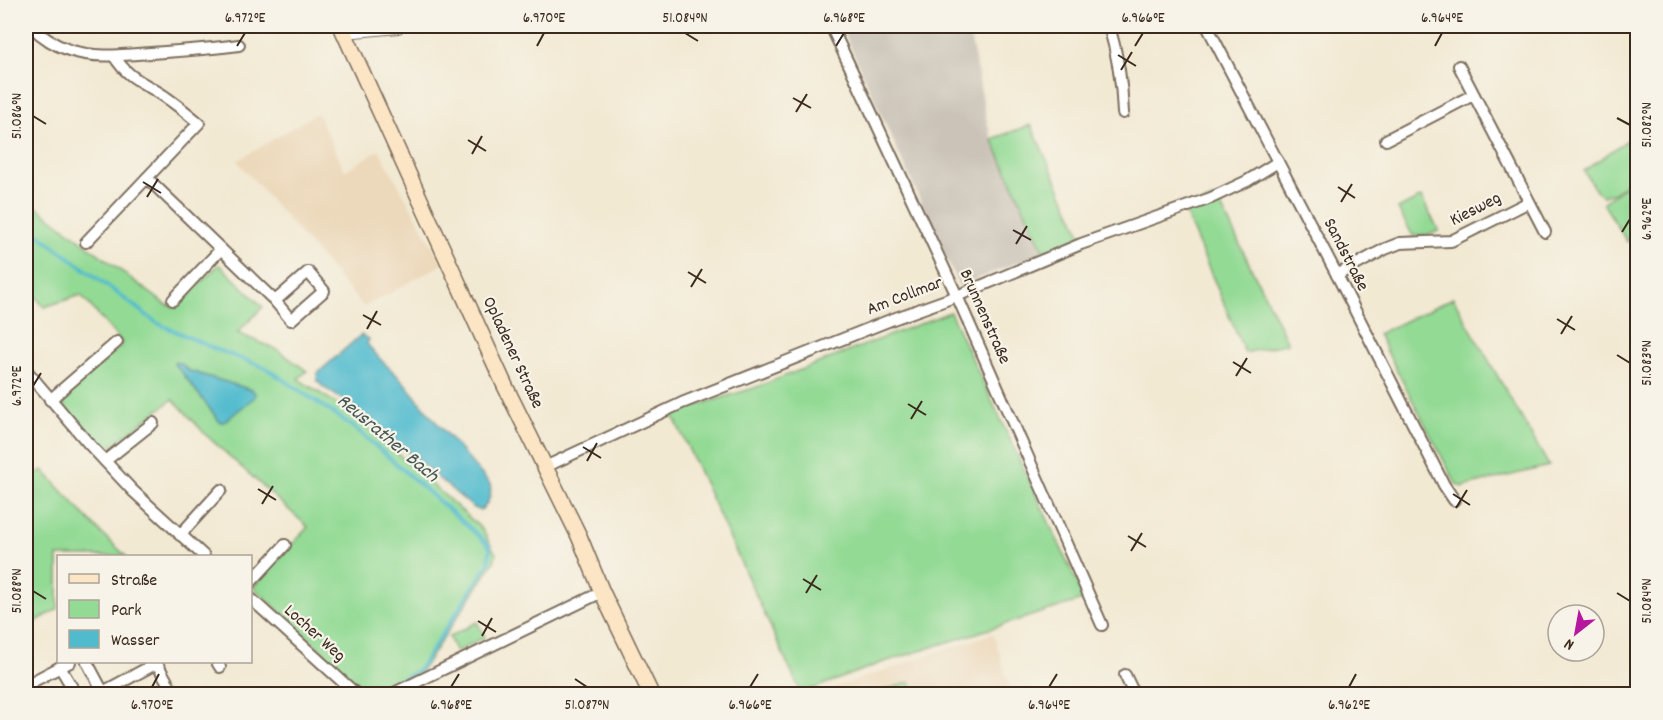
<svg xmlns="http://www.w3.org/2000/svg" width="1663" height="720" font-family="Dekko,sans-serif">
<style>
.built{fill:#ecd8ba}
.industrial{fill:#cbc3b8}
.green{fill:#93da94;stroke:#678259;stroke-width:1.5}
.water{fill:#51bbce;stroke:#467276;stroke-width:1.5}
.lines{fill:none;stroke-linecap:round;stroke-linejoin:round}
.stream{stroke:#51bbce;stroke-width:4}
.minor-casing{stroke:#7b6d5d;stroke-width:14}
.tertiary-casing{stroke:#7b6d5d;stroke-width:16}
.secondary-casing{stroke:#7b6d5d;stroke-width:18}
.minor{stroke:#fff;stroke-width:10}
.tertiary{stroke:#fff;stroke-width:14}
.secondary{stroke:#fce5c4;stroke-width:15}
.ticks{fill:none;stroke:#3b2a1e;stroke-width:2}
.labels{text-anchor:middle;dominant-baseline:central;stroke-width:4.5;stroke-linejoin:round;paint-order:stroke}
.street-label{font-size:18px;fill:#3b2a1e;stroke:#f7f3e8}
.water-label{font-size:20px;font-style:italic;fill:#425653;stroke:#f7f3e8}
.neatline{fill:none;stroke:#3b2a1e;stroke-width:2}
.ticks-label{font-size:15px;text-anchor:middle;fill:#3b2a1e}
</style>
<rect width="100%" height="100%" fill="#f7f3e8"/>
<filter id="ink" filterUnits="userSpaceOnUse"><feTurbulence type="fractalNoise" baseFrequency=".0167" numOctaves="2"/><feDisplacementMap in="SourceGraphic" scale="12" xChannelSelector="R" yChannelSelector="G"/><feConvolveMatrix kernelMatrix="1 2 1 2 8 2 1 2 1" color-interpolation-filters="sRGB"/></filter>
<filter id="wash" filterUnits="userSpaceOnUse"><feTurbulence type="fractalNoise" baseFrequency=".008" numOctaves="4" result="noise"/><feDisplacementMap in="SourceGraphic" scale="24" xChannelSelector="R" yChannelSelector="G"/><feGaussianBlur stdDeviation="1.35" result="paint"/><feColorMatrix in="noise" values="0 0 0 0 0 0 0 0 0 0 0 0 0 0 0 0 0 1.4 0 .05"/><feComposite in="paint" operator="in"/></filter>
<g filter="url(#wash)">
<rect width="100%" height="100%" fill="#f2e9d3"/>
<g class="built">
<path d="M317,113L345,171L379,150L443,264L364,307L237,161Z"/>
<path d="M993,633L1012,694H816Z"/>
</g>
<path class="industrial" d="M841,26H959L961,32L969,31L987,122L992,139L1044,252L959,286Z"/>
<g class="green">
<path d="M1031,125L1082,237L1044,252L992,139Z"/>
<path d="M1637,133V175L1614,193L1603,196L1596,191L1584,171Z"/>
<path d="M1637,177V234L1627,242L1603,203Z"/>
<path d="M1421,197L1439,231L1430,234L1413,236L1398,209Z"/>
<path d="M1217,198L1288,343L1245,353L1184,210Z"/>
<path d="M38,208L165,304L176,308L216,267L219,265L222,267L263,307L237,333L276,349L307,371L298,379L345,409L378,436L482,529L496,554L494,562L420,673L379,694H369L253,587L308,527L207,436L173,399L103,452L58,399L123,344L81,295L44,307L26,284V222Z"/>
<path d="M1453,298L1549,466L1462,487L1456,484L1378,334Z"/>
<path d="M950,312L1085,599L881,663L801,693L672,413L754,388Z"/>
<path d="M43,470L101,533L126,556H58V609L26,627V479Z"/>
<path d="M477,622L485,637L456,652L449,637Z"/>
<path d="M910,682L914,694H872Z"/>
</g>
<g class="water">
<path d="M361,335L369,339L367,344L380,359L403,381L431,416L490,484C492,494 489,503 481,510L474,508L351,405L323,387L317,380L318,373Z"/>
<path d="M175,362L182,364L187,370L252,390L255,393V397L224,422H220L183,374L174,364Z"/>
</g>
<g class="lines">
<path class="stream" d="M30,228L157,323L215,349L266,368L354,427L479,536L490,547L489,563L419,670L373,694"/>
</g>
</g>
<g filter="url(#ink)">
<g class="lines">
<defs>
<g id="minor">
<path d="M31,26C42,37 54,45 69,50C96,59 124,55 151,53C181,51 210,49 239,45"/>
<path d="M831,26L957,296L1102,625"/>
<path d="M1109,26C1118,56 1122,81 1123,113"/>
<path d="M1207,26L1337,275L1444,485L1454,500"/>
<path d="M1459,66L1545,232"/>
<path d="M1386,140L1473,95"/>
<path d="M147,178L275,301L291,320L324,291L308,272L275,301"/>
<path d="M86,242L199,123C187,113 175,103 161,94C141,81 128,78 114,56"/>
<path d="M1337,275L1385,249L1400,243L1451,241L1529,202"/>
<path d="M173,300L221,249"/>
<path d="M26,370L88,443L133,491L204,556"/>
<path d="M50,400L117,342"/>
<path d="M105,461L153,423"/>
<path d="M545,467L682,403L893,319L957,296L1081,244L1211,198L1247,181L1278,162"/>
<path d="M180,535L221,490"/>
<path d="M250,583L285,545"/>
<path d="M250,598L356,694"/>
<path d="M87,662L103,692L157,663"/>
<path d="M156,662L173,692"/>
<path d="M217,662L220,667"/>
<path d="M60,667L76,694"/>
<path d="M1125,675L1134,694"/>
<path d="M26,685L70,662"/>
<path d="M392,694L602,592"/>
</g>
<path id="tertiary" d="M344,31L398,26"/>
<path id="secondary" d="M341,26L505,386L579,536L602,592L651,694"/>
</defs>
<use href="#minor" class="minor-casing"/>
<use href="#tertiary" class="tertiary-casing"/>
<use href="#secondary" class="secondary-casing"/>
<use href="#minor" class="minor"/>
<use href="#tertiary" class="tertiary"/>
<use href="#secondary" class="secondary"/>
</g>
</g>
<path class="ticks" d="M685,33L698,41M237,46L245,33M537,46L544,33M836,46L844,33M1135,46L1143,33M1435,46L1442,33M1118,55L1136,66M1121,70L1132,52M793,98L811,108M796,112L807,94M33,116L46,124M1617,118L1630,125M468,140L486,151M472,154L482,136M143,182L161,193M1338,187L1355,198M147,197L158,179M1341,202L1352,184M1013,230L1031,240M1622,232L1630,219M1016,244L1027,226M688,272L706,283M691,287L702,269M363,315L381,325M1557,319L1575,330M367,329L377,311M1561,334L1572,316M1617,355L1630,363M1233,362L1251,373M1236,376L1247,358M33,386L41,373M908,404L926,415M911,419L922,401M583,447L601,458M587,461L597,443M258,489L276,500M1453,494L1470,505M262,504L273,486M1456,508L1467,490M1128,536L1146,547M1131,551L1142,533M803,579L821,590M33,591L46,599M806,593L817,575M1617,593L1630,601M478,621L496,632M482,636L492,618M575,679L587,687M152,687L159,674M451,687L459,674M750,687L758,674M1049,687L1057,674M1349,687L1356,674"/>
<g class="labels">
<g class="street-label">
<text transform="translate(1476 210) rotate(-27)">Kiesweg</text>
<text transform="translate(1345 255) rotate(63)">Sandstraße</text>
<text transform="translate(905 297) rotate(-21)">Am Collmar</text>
<text transform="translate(984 317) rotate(66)">Brunnenstraße</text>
<text transform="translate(512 353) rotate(65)">Opladener Straße</text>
<text transform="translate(314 634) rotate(42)">Locher Weg</text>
</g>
<g class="water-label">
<text transform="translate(387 439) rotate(40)">Reusrather Bach</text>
</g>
</g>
<rect width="1663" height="720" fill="none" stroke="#f7f3e8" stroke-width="66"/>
<rect x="57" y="555" width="195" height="108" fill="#f7f3e8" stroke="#aca397" stroke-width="1.5"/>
<rect x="69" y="574" width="30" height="9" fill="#fce5c4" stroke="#aca397" stroke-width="1.5"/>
<text x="111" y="585" font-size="18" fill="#3b2a1e">Straße</text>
<rect x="69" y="600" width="30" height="18" fill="#93da94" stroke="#aca397" stroke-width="1.5"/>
<text x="111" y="615" font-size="18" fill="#3b2a1e">Park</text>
<rect x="69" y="630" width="30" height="18" fill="#51bbce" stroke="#aca397" stroke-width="1.5"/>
<text x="111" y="645" font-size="18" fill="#3b2a1e">Wasser</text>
<g transform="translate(1576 633) rotate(211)"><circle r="28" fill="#f7f3e8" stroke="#aca397" stroke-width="1.5"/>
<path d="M0-4.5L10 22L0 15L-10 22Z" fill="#b5179e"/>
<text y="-9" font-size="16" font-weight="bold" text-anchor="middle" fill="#3b2a1e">N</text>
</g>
<rect x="33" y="33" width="1597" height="654" class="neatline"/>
<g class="ticks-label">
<text x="245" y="22">6.972°E</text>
<text x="544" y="22">6.970°E</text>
<text x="685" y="22">51.084°N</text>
<text x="844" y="22">6.968°E</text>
<text x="1143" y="22">6.966°E</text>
<text x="1442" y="22">6.964°E</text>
<text transform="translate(16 116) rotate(-90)" y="5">51.086°N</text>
<text transform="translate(1646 125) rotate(-90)" y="5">51.082°N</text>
<text transform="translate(1646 219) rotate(-90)" y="5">6.962°E</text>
<text transform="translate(1646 363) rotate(-90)" y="5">51.083°N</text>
<text transform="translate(16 386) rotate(-90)" y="5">6.972°E</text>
<text transform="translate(16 591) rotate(-90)" y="5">51.088°N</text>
<text transform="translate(1646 601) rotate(-90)" y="5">51.084°N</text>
<text x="152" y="709">6.970°E</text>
<text x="451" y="709">6.968°E</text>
<text x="587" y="709">51.087°N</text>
<text x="750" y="709">6.966°E</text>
<text x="1049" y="709">6.964°E</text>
<text x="1349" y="709">6.962°E</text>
</g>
</svg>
